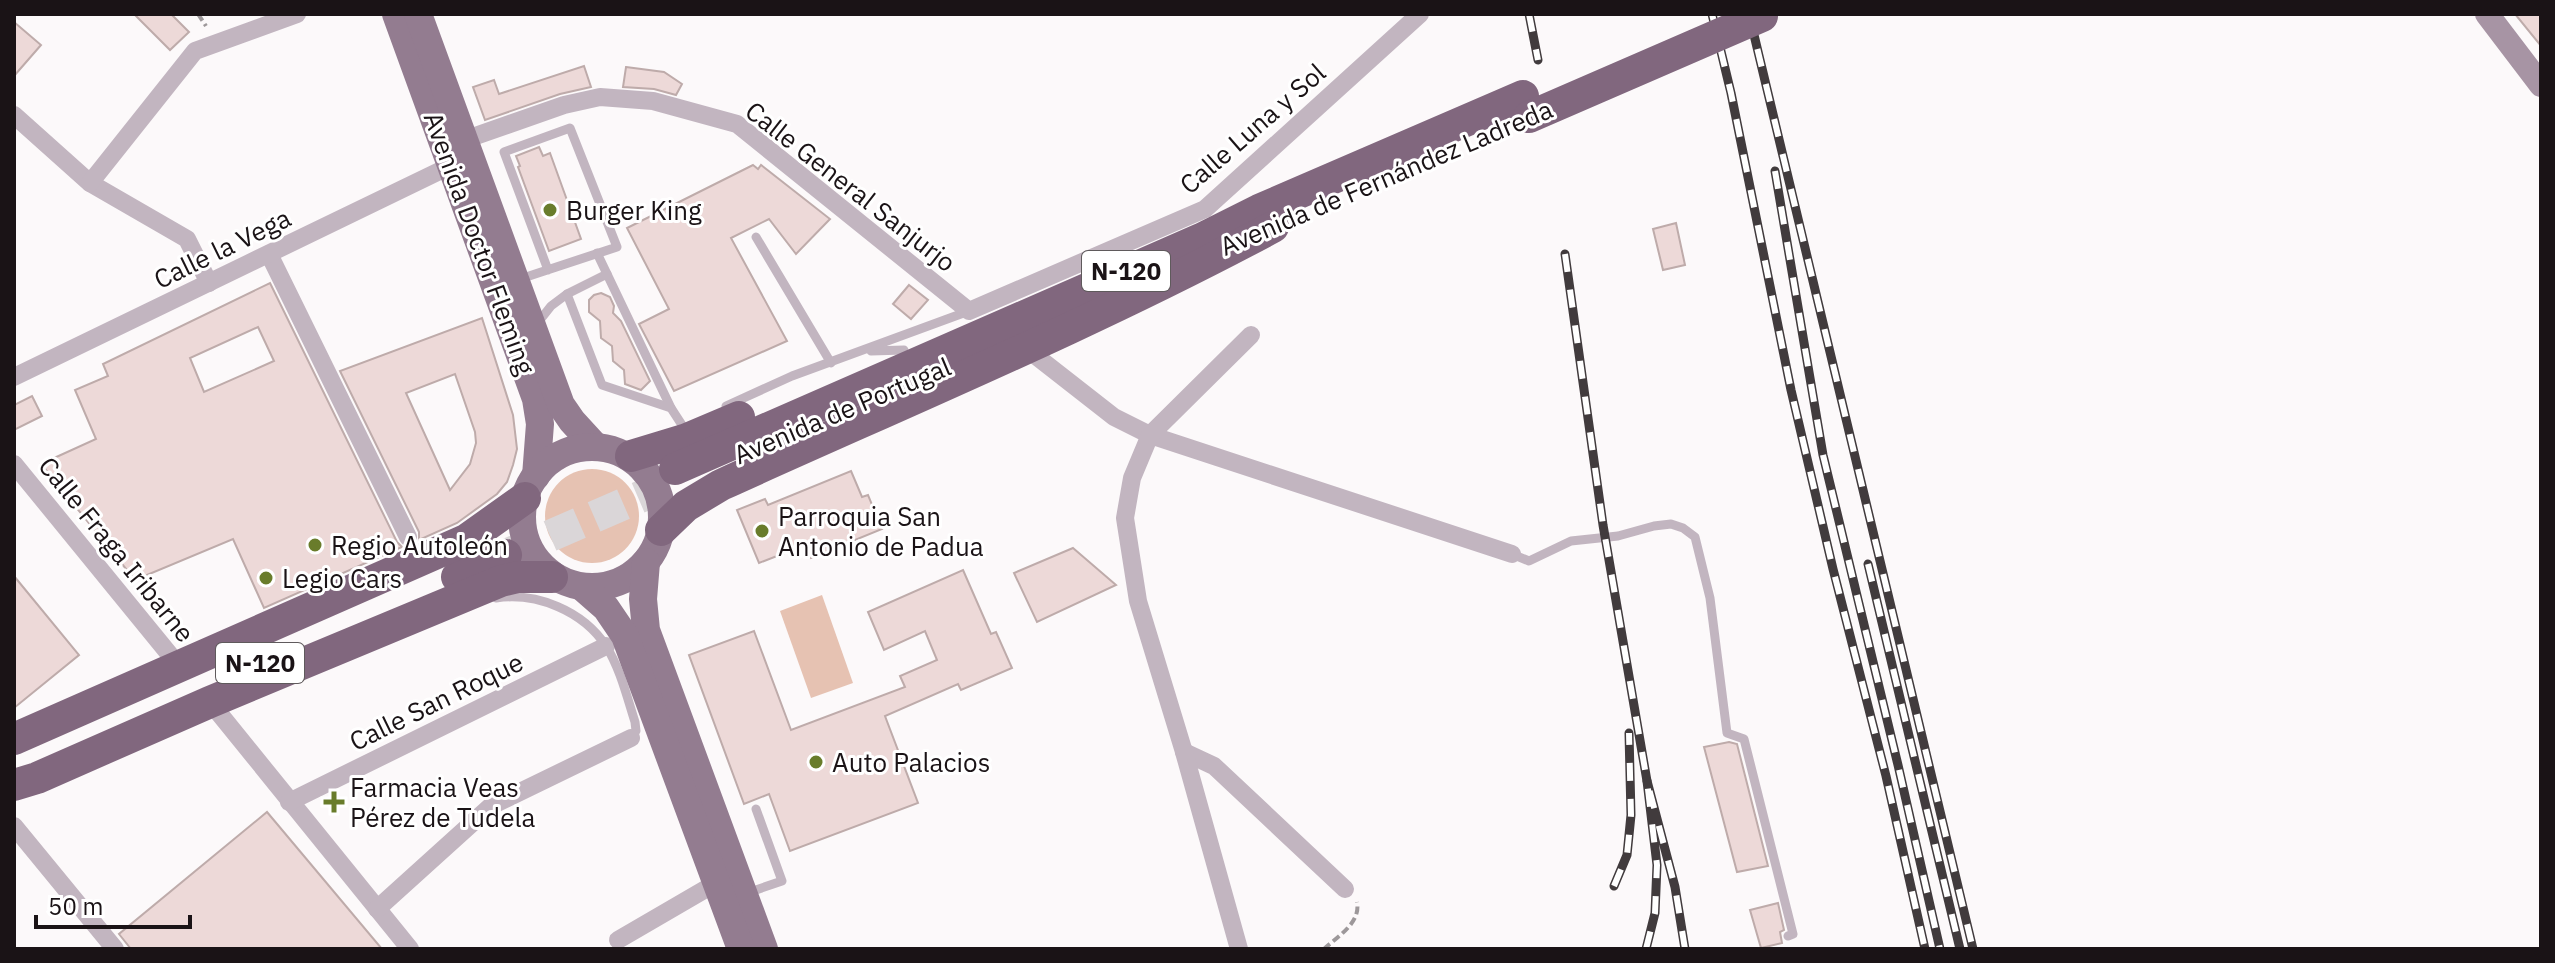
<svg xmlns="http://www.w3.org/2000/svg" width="2555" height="963" font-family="'IBM Plex Sans',sans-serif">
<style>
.green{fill:#e6c2b2}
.building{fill:#edd9d8;stroke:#beabaa;stroke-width:2;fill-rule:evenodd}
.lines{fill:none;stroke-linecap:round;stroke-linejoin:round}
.highway-tunnel{stroke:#dad6d8;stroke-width:32;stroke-dasharray:32 16;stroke-linecap:butt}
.path{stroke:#9d989a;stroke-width:4;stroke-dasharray:8 4;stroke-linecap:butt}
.lane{stroke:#c2b5c0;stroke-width:9}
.street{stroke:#c2b5c0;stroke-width:18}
.secondary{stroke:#a794a4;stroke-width:24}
.primary{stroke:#937c90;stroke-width:28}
.highway{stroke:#81677e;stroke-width:32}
.rail-casing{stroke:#413b3d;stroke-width:9}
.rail{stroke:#fff;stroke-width:6;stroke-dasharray:18;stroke-linecap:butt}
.highway-bridge{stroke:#81677e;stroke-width:32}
.poi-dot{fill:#697c2b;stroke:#fff;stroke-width:3}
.labels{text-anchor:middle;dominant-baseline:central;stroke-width:6;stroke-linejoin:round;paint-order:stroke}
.shield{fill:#fff;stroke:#5f5a5c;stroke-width:2}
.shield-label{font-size:24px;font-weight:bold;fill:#1a1316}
.street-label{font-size:26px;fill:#1a1316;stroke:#fff}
.poi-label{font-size:26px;fill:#1a1316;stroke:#fff;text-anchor:start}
</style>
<rect width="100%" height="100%" fill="#fcf9fa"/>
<g class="green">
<circle cx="592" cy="516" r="47"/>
<path d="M822,595L853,683L811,698L780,611Z"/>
</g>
<g class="building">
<path d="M134,14H171L189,32L170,50Z"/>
<path d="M2515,14H2541V46Z"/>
<path d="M14,22L41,45L14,76Z"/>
<path d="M584,66L591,87L560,94L485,120L473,87L494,80L499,94Z"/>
<path d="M626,67L664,72L682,84L676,95L654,89L623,87Z"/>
<path d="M539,147L543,156L550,153L581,239L549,251L518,167L520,166L516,156Z"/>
<path d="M753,165L758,169L761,165L830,219L796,254L769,219L731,238L787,341L674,391L639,324L669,309L627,228Z"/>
<path d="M1676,223L1685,265L1663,270L1653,229Z"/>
<path d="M270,283L397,542L402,547L264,608L233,539L135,580L41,464L96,439L75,390L108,376L103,364ZM258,327L274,361L204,392L190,358Z"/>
<path d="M909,285L928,300L911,319L893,304Z"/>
<path d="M601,293L610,297L614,306L613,313L621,321L650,381L641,390L625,384L624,370L613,361L612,346L601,338L600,321L589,312V300L594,295Z"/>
<path d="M482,318L513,415L517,449L513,465L507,482L497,494L457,523L419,540V532L340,371ZM455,374L475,432L476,443L470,464L450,490L406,393Z"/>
<path d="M32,396L42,416L14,430V405Z"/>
<path d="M851,471L862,497L868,495L882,529L811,558L805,545L759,563L737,510L765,499L768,505Z"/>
<path d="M1073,548L1116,585L1037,622L1014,573Z"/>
<path d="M963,570L991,634L996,632L1012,668L961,690L958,684L885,716L918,803L790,851L769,794L744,804L689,655L754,631L791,730L905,687L900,676L937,660L925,631L884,650L868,612Z"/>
<path d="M14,576L79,655L14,708Z"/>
<path d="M1729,742L1737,744L1768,866L1737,872L1704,747Z"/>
<path d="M267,812L382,949H131L119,934Z"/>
<path d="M1778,903L1784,930L1780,932L1782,943L1761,948L1750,910Z"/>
</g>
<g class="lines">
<path class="highway-tunnel" d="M506,555L679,480"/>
<g class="path">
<path d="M198,14L206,26"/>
<path d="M1324,949C1338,936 1361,923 1357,902"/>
</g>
<g class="lane">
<path d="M756,237L831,363"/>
<path d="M597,253L607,274"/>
<path d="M520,279L617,247L570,128L504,152L548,270"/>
<path d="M567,294L607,274L671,408"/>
<path d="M536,325L551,306L567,294L602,385L671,408L682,425"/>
<path d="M871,351L904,350"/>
<path d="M726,406L792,376L969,311"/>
<path d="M1512,554L1529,561L1571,541L1618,536L1654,526L1671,524L1683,528L1695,537L1710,598L1727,733L1744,739L1793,934L1788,936"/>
<path d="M496,598C537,592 583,611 606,646C620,668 627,697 635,722L636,731L631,738"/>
<path d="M747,893L782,881L756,809"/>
</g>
<g class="street">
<path d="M14,115L90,183L187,239L209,283"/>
<path d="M464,140L564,105L600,97L653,101L737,124L969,311L1205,209L1420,14"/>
<path d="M90,183L195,51L297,14"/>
<path d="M269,254L408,537"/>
<path d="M1027,349L1114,417L1150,435L1512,554"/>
<path d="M14,377L452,165"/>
<path d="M14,464L179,666"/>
<path d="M210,702L410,949"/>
<path d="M1184,752L1214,766L1345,889"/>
<path d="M289,802L606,646"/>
<path d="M14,826L115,949"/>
<path d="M377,909L491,806L631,738"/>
<path d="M618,940L716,883"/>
<path d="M1239,949L1184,752L1138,601L1125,518L1132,478L1150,435L1251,335"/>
</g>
<path class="secondary" d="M2487,14L2541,85"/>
<g class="primary">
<path d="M396,14L536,399L540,424L536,476"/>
<path d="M418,14L561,405L572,421L594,445"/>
<circle cx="592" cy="517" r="70"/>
<path d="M646,562L643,599L646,630L764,949"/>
<path d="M582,587L606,608L625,636L741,949"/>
</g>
<g class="highway">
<path d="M631,456L687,439L739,417"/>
<path d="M675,469L1201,239L1259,210L1523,96"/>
<path d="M661,530L686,506L721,485C906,401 1094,323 1273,227"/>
<path d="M457,577L506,555"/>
<path d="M14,739L466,540L525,498"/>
<path d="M14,785L37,778L210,702L501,581L518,577H552"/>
</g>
<defs>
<g id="rail">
<path d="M1529,14L1538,60"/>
<path d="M1712,14L1731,93L1791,390L1833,569L1886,776L1925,949"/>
<path d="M1749,14L1973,949"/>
<path d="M1775,171L1823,455L1898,765L1940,949"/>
<path d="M1565,254L1603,525L1647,781"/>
<path d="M1868,564L1960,949"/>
<path d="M1614,886L1627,855L1631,815L1629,733"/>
<path d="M1646,949L1655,913L1657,865L1647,781L1675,887L1685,949"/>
</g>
</defs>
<use href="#rail" class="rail-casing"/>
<use href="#rail" class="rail"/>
<path class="highway-bridge" d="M1529,117L1762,16"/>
</g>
<g class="poi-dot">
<circle cx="550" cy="210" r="8"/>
<circle cx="762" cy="531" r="8"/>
<circle cx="315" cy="545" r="8"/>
<circle cx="266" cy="578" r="8"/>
<circle cx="816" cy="762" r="8"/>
<path d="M330 790h8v8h8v8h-8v8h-8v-8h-8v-8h8z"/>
</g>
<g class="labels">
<g class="shield">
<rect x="1082" y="251" width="88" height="40" rx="6"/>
<rect x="216" y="643" width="88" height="40" rx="6"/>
</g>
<g class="shield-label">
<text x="1126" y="271">N-120</text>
<text x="260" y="663">N-120</text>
</g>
<g class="street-label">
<text transform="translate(1252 128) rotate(-41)">Calle Luna y Sol</text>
<text transform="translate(1386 177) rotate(-23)">Avenida de Fernández Ladreda</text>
<text transform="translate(851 186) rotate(38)">Calle General Sanjurjo</text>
<text transform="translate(480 243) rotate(70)">Avenida Doctor Fleming</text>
<text transform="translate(222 248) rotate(-26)">Calle la Vega</text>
<text transform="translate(842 410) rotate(-23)">Avenida de Portugal</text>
<text transform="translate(117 549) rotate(51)">Calle Fraga Iribarne</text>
<text transform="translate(436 701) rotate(-26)">Calle San Roque</text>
</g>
<g class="poi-label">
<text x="566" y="210">Burger King</text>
<text x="778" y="516">Parroquia San<tspan x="778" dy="30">Antonio de Padua</tspan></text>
<text x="331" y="545">Regio Autoleón</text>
<text x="282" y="578">Legio Cars</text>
<text x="832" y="762">Auto Palacios</text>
<text x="350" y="787">Farmacia Veas<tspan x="350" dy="30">Pérez de Tudela</tspan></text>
</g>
</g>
<rect width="2555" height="963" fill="none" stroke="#1a1316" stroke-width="32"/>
<path d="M36 915v12h154v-12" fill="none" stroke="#1a1316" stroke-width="4"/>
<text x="48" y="915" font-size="24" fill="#1a1316" stroke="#ffffff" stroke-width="6" paint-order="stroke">50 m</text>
</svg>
